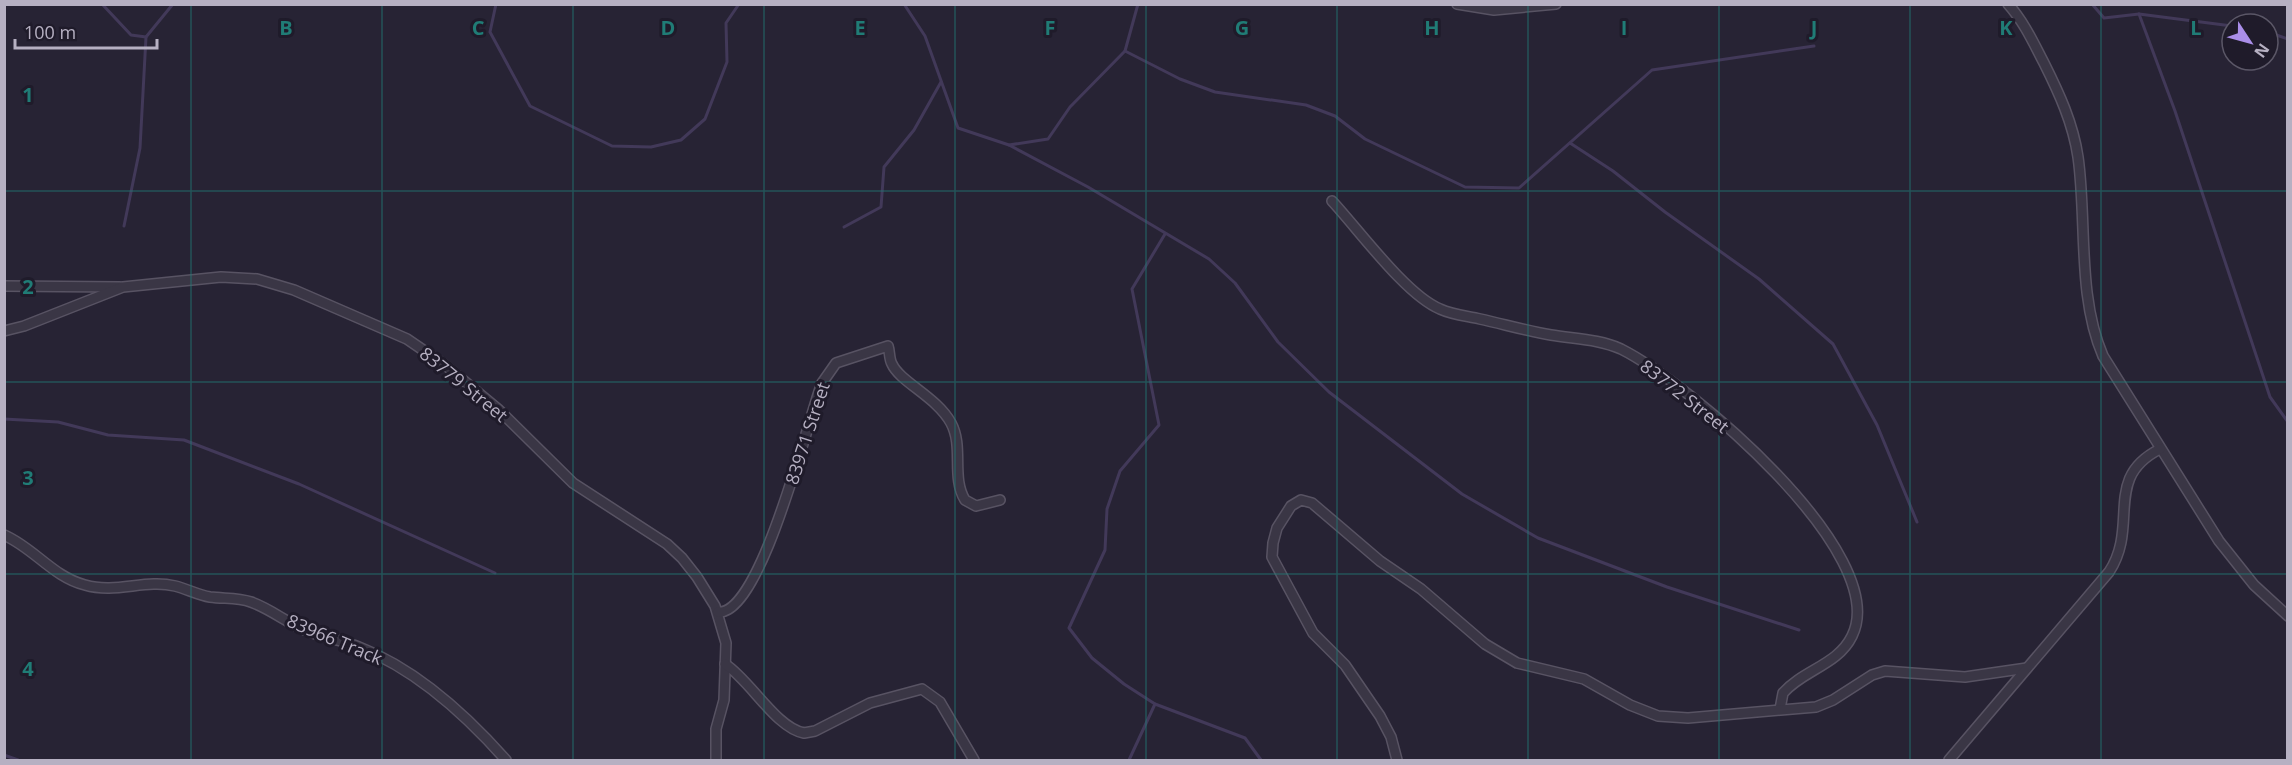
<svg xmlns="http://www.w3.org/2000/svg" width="2292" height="765" font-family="'Open Sans',sans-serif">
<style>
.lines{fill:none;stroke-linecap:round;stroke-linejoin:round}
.stream{stroke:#423959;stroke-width:3}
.street-casing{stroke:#585363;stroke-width:12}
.street{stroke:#3a3645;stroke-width:9}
.grid{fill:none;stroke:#207c76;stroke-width:1.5;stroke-opacity:0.55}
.labels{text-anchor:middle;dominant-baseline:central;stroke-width:6;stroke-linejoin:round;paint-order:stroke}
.street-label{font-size:18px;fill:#b6b0c2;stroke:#1f1b2a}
.grid-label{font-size:20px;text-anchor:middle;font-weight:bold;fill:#207c76;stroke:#1f1b2a;stroke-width:6;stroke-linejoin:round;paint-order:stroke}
</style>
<rect width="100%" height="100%" fill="#272334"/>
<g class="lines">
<g class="stream">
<path d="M102,4L131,35L146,37L173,4"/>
<path d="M496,4L490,32L530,106L612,146L651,147L681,140L705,119L727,62L726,23L739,4"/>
<path d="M904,4L925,36L958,128L1009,145L1048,139L1070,107L1125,51L1138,4"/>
<path d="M2092,4L2104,18L2139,14L2232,26"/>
<path d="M2139,14L2175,111L2270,397L2288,422"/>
<path d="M2268,32L2288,39"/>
<path d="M1125,51L1180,79L1215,92L1306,105L1335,116L1365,139L1465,187L1519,188L1652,70L1814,46"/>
<path d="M1570,143L1613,171L1665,212L1759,279L1833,344L1877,425L1917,522"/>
<path d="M1009,145L1088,187L1209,259L1235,283L1278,342L1329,392L1462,494L1538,538L1667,587L1799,630"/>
<path d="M124,226L140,148L146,37"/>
<path d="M844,227L881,207L884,167L914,130L941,82"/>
<path d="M1165,234L1132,289L1159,425L1120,471L1107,509L1105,550L1069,628L1092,658L1124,684L1155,704L1245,738L1261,760"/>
<path d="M4,419L58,422L108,435L184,440L299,484L495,573"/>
<path d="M4,755L18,760"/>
<path d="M1129,760L1155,704"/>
</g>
<defs>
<g id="street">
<path d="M1457,4L1494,10L1556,4"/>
<path d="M2008,4C2024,22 2033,42 2044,63C2059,93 2073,123 2078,157C2087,220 2077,296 2103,356L2219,541L2254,585L2288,616"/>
<path d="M1332,201C1359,230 1406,295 1440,309C1453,315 1467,316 1480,319C1503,324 1527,331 1551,335C1574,339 1599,339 1621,349C1687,382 1893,554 1852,636C1838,665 1803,670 1783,693L1780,709"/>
<path d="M4,286L120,287"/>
<path d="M4,331L24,326L123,287L221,277L257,279L294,290L407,339L445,365L498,409L573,483L667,544L682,558L697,577L715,606L726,643L724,700L716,729V760"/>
<path d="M4,535C34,548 53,577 85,585C116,594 145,579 175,586C187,589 198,595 210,597C224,599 237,597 251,602C271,609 287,623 307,631C324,638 342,640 359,647C416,669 467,716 506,760"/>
<path d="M718,612C761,616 808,419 822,383L836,363L888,346C890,352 889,359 892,364C900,382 937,397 951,423C964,447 951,477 965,500L976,506L1000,500"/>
<path d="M725,664C750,680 776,728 804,733L815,731L870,703L922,689L940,702L974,760"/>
<path d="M1397,760L1391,737L1380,716L1345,665L1313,633L1272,557L1273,543L1277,528L1291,506L1301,500L1312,503L1380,561L1421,589L1485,644L1517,663L1584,679L1630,705L1658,716L1688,718L1816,707L1833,700L1872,675L1885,671L1965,677L2027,668"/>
<path d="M1949,760L2109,572C2140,525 2102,478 2160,449"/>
</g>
</defs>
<use href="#street" class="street-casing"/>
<use href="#street" class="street"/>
</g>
<path class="grid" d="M191,4V760M382,4V760M573,4V760M764,4V760M955,4V760M1146,4V760M1337,4V760M1528,4V760M1719,4V760M1910,4V760M2101,4V760M4,191H2288M4,382H2288M4,574H2288"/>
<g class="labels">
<g class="street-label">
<text transform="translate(464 384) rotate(39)">83779 Street</text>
<text transform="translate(1685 396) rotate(38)">83772 Street</text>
<text transform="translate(807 433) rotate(-72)">83971 Street</text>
<text transform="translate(335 639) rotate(23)">83966 Track</text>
</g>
</g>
<g class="grid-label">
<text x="286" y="35">B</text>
<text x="478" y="35">C</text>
<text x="668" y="35">D</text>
<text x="860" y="35">E</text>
<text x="1050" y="35">F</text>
<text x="1242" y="35">G</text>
<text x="1432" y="35">H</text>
<text x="1624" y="35">I</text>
<text x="1814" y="35">J</text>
<text x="2006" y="35">K</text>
<text x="2196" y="35">L</text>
<text x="28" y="102">1</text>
<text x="28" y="294">2</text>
<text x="28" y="485">3</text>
<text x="28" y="676">4</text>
</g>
<rect width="2292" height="765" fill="none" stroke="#b6b0c2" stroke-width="12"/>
<g transform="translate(2250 42) rotate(126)"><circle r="28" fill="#1f1b2a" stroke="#5b5767" stroke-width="1.5"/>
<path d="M0-4.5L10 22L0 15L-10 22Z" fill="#aa8ee9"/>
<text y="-9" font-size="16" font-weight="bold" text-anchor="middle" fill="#b6b0c2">N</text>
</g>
<path d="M15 39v9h142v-9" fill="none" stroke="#b6b0c2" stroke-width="3"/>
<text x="24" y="39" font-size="18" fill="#b6b0c2" stroke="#1f1b2a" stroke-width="4.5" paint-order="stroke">100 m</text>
</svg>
